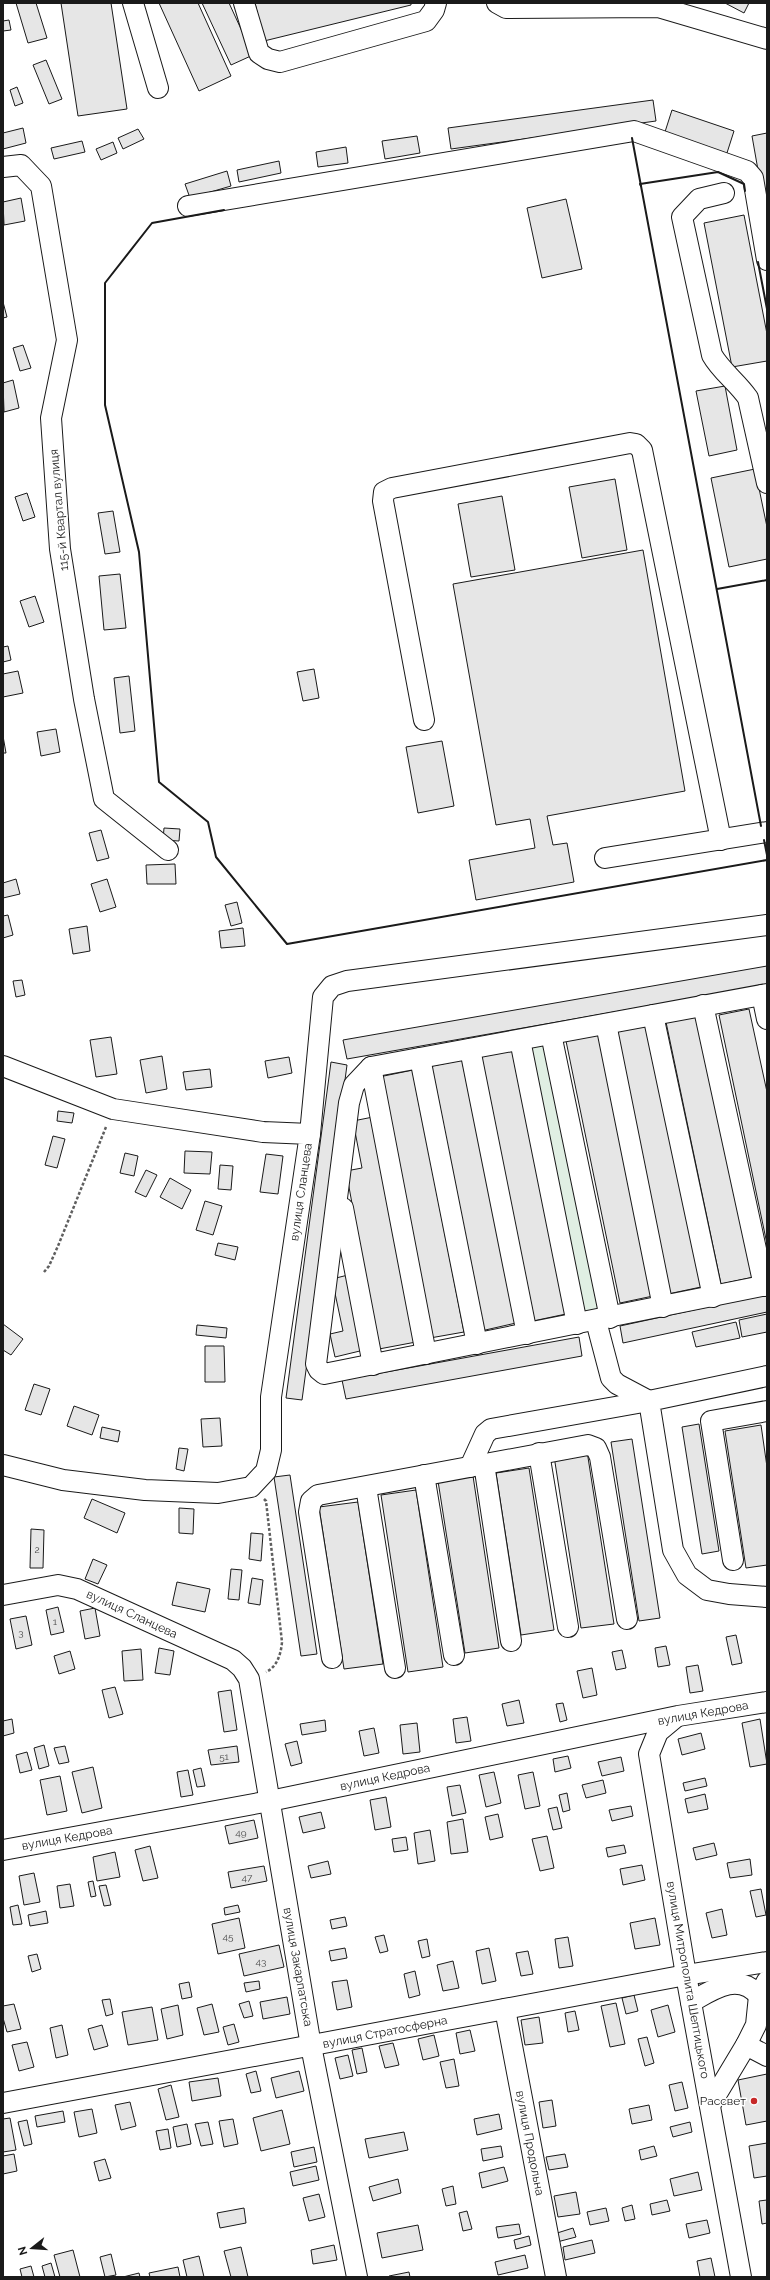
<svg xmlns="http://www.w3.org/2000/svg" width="770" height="2280" font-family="Raleway,sans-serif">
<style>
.green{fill:#e0efe3;stroke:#6a6a6a}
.building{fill:#e6e6e6;stroke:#1a1a1a}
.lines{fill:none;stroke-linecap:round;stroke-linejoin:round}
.minor-casing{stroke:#1a1a1a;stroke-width:22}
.path{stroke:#5f5f5f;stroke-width:2.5;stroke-dasharray:3 2;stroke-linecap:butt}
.minor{stroke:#fff;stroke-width:20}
.wall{stroke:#1a1a1a;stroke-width:2}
.poi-dot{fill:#c62828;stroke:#fff;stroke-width:1.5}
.labels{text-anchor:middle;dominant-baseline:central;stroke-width:3;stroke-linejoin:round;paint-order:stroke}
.number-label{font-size:10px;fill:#4d4d4d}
.street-label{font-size:12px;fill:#1a1a1a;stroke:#fff}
.poi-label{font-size:12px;fill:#1a1a1a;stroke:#fff;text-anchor:end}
</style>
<rect width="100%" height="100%" fill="#fff"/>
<path class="green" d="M545,1044L602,1316L586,1320L530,1047Z"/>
<g class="building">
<path d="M16,3H36L47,38L28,43Z"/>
<path d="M61,3H111L127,109L78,116Z"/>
<path d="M159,3H198L231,76L199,91Z"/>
<path d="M202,3H229L253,55L231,65Z"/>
<path d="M255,3H411V5L264,41Z"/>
<path d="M725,3H749L744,13Z"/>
<path d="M9,20L11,30L3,31V21Z"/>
<path d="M46,60L62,99L49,104L33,65Z"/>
<path d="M17,87L23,103L15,106L10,90Z"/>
<path d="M653,100L656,121L451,149L448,128Z"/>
<path d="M672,110L734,131L726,156L664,135Z"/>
<path d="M23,128L26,143L3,149V133Z"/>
<path d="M138,129L144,139L123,149L118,138Z"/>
<path d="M767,133V221L752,136Z"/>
<path d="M417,136L420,153L385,159L382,141Z"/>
<path d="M82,141L85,152L54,159L51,148Z"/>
<path d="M113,142L117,153L101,160L96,149Z"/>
<path d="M346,147L348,163L318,167L316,152Z"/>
<path d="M279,161L281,173L239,182L237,170Z"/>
<path d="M227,171L231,186L190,198L185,184Z"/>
<path d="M21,198L25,221L4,225L3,202Z"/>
<path d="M566,199L582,269L542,278L527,208Z"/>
<path d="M744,215L767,334V361L732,367L704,223Z"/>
<path d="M3,302L7,317L3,318Z"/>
<path d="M23,345L31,368L20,371L13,348Z"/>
<path d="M13,380L19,408L4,412L3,383Z"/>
<path d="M725,386L737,450L709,456L696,391Z"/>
<path d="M755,469L767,527V559L729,567L711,478Z"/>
<path d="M615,479L627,550L582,558L569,487Z"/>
<path d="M27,493L35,517L23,521L15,497Z"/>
<path d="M502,496L515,570L471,577L458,504Z"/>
<path d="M113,511L120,552L105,554L98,513Z"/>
<path d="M643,550L685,791L547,816L553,845L567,843L574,882L476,900L469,860L535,848L530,819L496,825L453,584Z"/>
<path d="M120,574L126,628L104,630L99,576Z"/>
<path d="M35,596L44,622L29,627L20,601Z"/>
<path d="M8,646L11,660L3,662V647Z"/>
<path d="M314,669L319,698L303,701L297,672Z"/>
<path d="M18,671L23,693L3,697V674Z"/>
<path d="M129,676L135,731L120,733L114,678Z"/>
<path d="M56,729L60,752L41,756L37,732Z"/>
<path d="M3,736L6,753H3Z"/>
<path d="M442,741L454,806L418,813L406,747Z"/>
<path d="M164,828L180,829L179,841L163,840Z"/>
<path d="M101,830L109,858L97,861L89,833Z"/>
<path d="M175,864L176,884H147L146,865Z"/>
<path d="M16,879L20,894L3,898V883Z"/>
<path d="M107,879L116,907L100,912L91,884Z"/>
<path d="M237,902L242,923L231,926L225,905Z"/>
<path d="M8,915L13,935L3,938V916Z"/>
<path d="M87,926L90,951L73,954L69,929Z"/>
<path d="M243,928L245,946L221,948L219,931Z"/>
<path d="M767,966V985L347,1059L343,1040Z"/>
<path d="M22,980L25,995L16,997L13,981Z"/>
<path d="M749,1009L767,1092V1244L719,1015Z"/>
<path d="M699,1015L754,1277L721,1284L666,1022Z"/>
<path d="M647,1025L701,1287L668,1294L614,1032Z"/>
<path d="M599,1034L653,1296L620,1303L566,1041Z"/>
<path d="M111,1037L117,1074L96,1077L90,1040Z"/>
<path d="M514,1048L566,1314L533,1321L481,1055Z"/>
<path d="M162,1056L167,1089L146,1093L140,1060Z"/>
<path d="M289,1057L292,1073L268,1078L265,1061Z"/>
<path d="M462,1060L516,1323L481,1331L427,1067Z"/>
<path d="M331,1062L347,1065L302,1400L286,1398Z"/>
<path d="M210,1069L212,1087L186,1090L183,1072Z"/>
<path d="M413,1070L464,1332L430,1338L379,1077Z"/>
<path d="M58,1111L74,1113L72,1123L57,1121Z"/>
<path d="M373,1117L416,1342L379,1349L346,1171L362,1168L353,1121Z"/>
<path d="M53,1136L65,1139L57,1168L45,1165Z"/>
<path d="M185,1151L212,1152L210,1174L184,1173Z"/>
<path d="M125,1153L138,1156L134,1176L120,1173Z"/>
<path d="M266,1154L283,1156L278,1194L260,1192Z"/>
<path d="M220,1165L233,1166L231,1190L218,1189Z"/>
<path d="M146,1170L157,1175L146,1197L135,1192Z"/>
<path d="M170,1178L191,1190L182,1209L160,1197Z"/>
<path d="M205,1201L222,1206L213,1235L196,1230Z"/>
<path d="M218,1243L238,1247L235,1260L215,1255Z"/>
<path d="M348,1275L364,1350L335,1357L330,1334L343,1331L332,1279Z"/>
<path d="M767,1294V1312L623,1343L620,1326Z"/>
<path d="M767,1314V1332L742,1337L739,1320Z"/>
<path d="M736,1322L740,1338L696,1347L692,1332Z"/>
<path d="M3,1324L23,1339L11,1355L3,1350Z"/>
<path d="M197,1325L227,1328L226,1338L196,1335Z"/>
<path d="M579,1337L582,1356L346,1399L342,1380Z"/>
<path d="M205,1346H224L225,1382H205Z"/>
<path d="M34,1384L50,1389L41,1415L25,1410Z"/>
<path d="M74,1406L99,1415L92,1435L67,1426Z"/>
<path d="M220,1418L222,1446L203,1447L201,1419Z"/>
<path d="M699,1424L719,1551L702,1554L682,1427Z"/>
<path d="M761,1425L767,1467V1565L746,1568L725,1431Z"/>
<path d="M102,1427L120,1431L118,1442L100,1438Z"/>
<path d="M632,1439L660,1618L639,1621L611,1442Z"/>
<path d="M179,1448L188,1449L184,1471L176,1469Z"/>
<path d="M587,1451L614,1624L581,1628L554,1456Z"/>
<path d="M529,1468L554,1630L521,1635L496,1473Z"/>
<path d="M290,1475L317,1654L301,1656L274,1477Z"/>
<path d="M473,1476L499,1648L465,1653L438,1481Z"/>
<path d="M416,1490L443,1667L408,1672L381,1495Z"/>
<path d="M92,1499L125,1513L117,1533L84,1518Z"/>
<path d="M358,1502L383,1664L344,1669L319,1507Z"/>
<path d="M179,1508L194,1509L193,1534L179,1533Z"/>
<path d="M31,1529L44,1530L43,1568H30Z"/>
<path d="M251,1533L263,1534L261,1561L249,1559Z"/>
<path d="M93,1559L107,1565L98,1584L85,1579Z"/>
<path d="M231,1569L242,1570L239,1600L228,1599Z"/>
<path d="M252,1578L263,1580L260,1605L248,1603Z"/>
<path d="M177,1582L210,1589L205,1612L172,1605Z"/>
<path d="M58,1607L64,1632L51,1635L46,1610Z"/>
<path d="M95,1608L100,1636L85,1639L80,1611Z"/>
<path d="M26,1616L32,1645L16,1649L10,1619Z"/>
<path d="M736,1635L742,1663L732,1665L726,1637Z"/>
<path d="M666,1646L670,1665L658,1667L655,1648Z"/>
<path d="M159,1648L174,1651L170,1675L155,1673Z"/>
<path d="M141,1649L143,1680L124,1681L122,1651Z"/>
<path d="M622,1650L626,1668L616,1670L612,1652Z"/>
<path d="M70,1651L75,1669L59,1674L54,1656Z"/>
<path d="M698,1665L703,1691L690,1693L686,1667Z"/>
<path d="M592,1668L597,1695L583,1698L577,1671Z"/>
<path d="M115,1687L123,1714L109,1718L102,1690Z"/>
<path d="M231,1690L237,1730L224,1732L218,1692Z"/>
<path d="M519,1700L524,1723L507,1726L502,1704Z"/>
<path d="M563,1703L567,1720L560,1722L556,1704Z"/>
<path d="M467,1717L471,1741L456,1743L453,1719Z"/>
<path d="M12,1719L14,1733L3,1736V1721Z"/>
<path d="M760,1719L767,1764L750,1767L742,1723Z"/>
<path d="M325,1720L326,1731L302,1735L300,1724Z"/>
<path d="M417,1723L420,1752L403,1754L400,1725Z"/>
<path d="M374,1728L379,1753L364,1756L359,1731Z"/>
<path d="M701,1733L705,1749L682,1755L678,1739Z"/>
<path d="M297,1741L302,1763L291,1766L285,1744Z"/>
<path d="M44,1745L49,1766L39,1769L34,1748Z"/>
<path d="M65,1746L69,1762L59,1764L54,1748Z"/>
<path d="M237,1746L239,1762L211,1765L208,1750Z"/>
<path d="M27,1752L32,1770L20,1773L16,1755Z"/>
<path d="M568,1756L571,1768L555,1772L553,1759Z"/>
<path d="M621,1757L624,1771L602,1776L598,1762Z"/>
<path d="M93,1767L102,1808L82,1813L72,1772Z"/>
<path d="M201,1768L205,1786L197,1787L193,1770Z"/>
<path d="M188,1770L193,1795L181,1797L177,1772Z"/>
<path d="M494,1772L501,1803L486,1807L479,1775Z"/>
<path d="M533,1772L540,1806L525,1809L518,1775Z"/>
<path d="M60,1776L67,1811L47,1815L40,1780Z"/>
<path d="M705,1778L707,1786L685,1791L683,1783Z"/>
<path d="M603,1780L606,1793L586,1798L582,1785Z"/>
<path d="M460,1785L466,1813L452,1816L447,1787Z"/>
<path d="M567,1793L570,1810L563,1812L559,1795Z"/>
<path d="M705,1794L708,1809L688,1813L685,1799Z"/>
<path d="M386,1797L391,1827L375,1830L370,1800Z"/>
<path d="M631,1806L633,1816L612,1821L609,1810Z"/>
<path d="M557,1807L562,1828L553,1830L548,1809Z"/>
<path d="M321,1812L325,1828L303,1833L299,1817Z"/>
<path d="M498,1814L503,1837L490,1840L485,1817Z"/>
<path d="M463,1819L468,1852L451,1854L447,1822Z"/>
<path d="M254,1820L258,1838L229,1844L225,1826Z"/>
<path d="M430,1830L435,1861L418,1864L414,1833Z"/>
<path d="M547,1836L554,1868L540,1871L532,1839Z"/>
<path d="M406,1837L408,1850L394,1852L392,1839Z"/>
<path d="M714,1843L717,1855L696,1860L693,1848Z"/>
<path d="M624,1845L626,1853L608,1857L606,1848Z"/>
<path d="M150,1846L158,1878L143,1881L135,1850Z"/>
<path d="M115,1852L120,1877L97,1881L93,1857Z"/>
<path d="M750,1859L752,1875L730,1878L727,1863Z"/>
<path d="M328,1861L331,1874L311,1878L308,1866Z"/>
<path d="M642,1865L645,1880L623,1885L620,1869Z"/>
<path d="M264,1866L267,1881L231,1888L228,1872Z"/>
<path d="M34,1873L40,1902L24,1905L19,1876Z"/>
<path d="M93,1881L96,1896L91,1897L88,1882Z"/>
<path d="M70,1884L74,1906L60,1908L57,1886Z"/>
<path d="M106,1885L111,1905L104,1906L99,1886Z"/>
<path d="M761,1889L766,1915L756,1917L750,1891Z"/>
<path d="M18,1905L22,1924L13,1925L10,1907Z"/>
<path d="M238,1905L240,1912L225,1915L224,1908Z"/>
<path d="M722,1909L727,1935L712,1938L706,1913Z"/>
<path d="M46,1911L48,1923L30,1926L28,1915Z"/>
<path d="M345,1917L347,1926L332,1929L330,1920Z"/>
<path d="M239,1918L245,1948L218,1954L212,1924Z"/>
<path d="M655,1918L660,1945L635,1949L630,1923Z"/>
<path d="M384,1935L388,1951L380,1953L375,1937Z"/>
<path d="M568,1937L573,1966L559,1968L555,1939Z"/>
<path d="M427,1939L430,1956L422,1958L418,1941Z"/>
<path d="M279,1945L284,1967L244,1976L239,1954Z"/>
<path d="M345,1948L347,1958L331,1961L329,1951Z"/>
<path d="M489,1948L496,1981L482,1984L476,1951Z"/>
<path d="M528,1951L533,1974L521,1976L516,1953Z"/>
<path d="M37,1954L41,1969L32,1972L28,1956Z"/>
<path d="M453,1961L459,1988L443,1991L437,1965Z"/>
<path d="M415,1971L420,1995L409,1998L404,1974Z"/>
<path d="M347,1980L352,2007L337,2010L332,1982Z"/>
<path d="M259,1981L260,1989L246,1992L244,1983Z"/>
<path d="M189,1982L192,1997L182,1999L179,1984Z"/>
<path d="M634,1995L638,2011L626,2014L622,1998Z"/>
<path d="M287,1997L290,2014L263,2019L260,2002Z"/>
<path d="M110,1999L113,2014L106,2016L102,2000Z"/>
<path d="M249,2001L253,2016L244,2018L239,2004Z"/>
<path d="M616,2003L625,2044L610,2047L601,2006Z"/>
<path d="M14,2004L21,2029L7,2032L3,2018V2006Z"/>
<path d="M212,2004L219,2032L204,2035L197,2008Z"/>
<path d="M178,2005L183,2035L167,2039L161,2009Z"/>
<path d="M668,2005L675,2032L658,2037L651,2010Z"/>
<path d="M152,2007L158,2040L128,2045L122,2012Z"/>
<path d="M575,2011L579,2030L568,2032L565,2013Z"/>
<path d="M539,2017L543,2043L525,2045L521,2020Z"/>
<path d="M234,2024L239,2042L228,2045L223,2027Z"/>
<path d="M62,2025L68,2055L56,2058L50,2028Z"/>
<path d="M102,2025L108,2046L94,2050L88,2029Z"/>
<path d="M470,2030L475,2051L460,2054L456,2033Z"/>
<path d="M434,2035L439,2056L423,2060L418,2039Z"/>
<path d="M647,2037L654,2063L645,2066L638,2039Z"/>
<path d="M27,2042L34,2067L19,2071L12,2045Z"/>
<path d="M393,2043L399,2065L385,2068L379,2046Z"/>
<path d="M362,2048L367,2072L357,2074L352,2050Z"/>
<path d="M348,2055L353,2076L340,2079L335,2058Z"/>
<path d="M454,2059L459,2086L446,2088L440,2062Z"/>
<path d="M256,2071L261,2091L251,2093L246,2074Z"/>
<path d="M299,2071L304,2091L276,2098L271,2078Z"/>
<path d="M767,2074V2121L746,2125L738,2080Z"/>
<path d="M218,2078L221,2096L192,2101L189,2082Z"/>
<path d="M682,2082L688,2108L675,2111L669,2085Z"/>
<path d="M171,2085L179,2117L166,2120L158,2089Z"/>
<path d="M552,2100L556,2126L543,2128L539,2102Z"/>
<path d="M130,2102L136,2126L121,2130L115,2105Z"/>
<path d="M649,2105L652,2120L632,2124L629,2109Z"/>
<path d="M92,2109L97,2133L79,2137L74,2112Z"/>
<path d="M282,2110L290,2144L261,2151L253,2118Z"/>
<path d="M63,2111L65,2122L37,2127L35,2116Z"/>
<path d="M499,2114L502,2129L477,2135L474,2119Z"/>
<path d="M10,2118L16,2150L3,2152V2119Z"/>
<path d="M233,2119L238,2144L224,2147L219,2121Z"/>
<path d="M27,2120L32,2144L24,2146L18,2122Z"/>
<path d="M208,2122L213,2144L201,2146L195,2124Z"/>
<path d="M690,2122L692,2132L673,2137L670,2127Z"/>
<path d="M187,2124L191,2144L177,2147L173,2127Z"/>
<path d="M168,2129L171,2148L160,2150L156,2131Z"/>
<path d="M404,2132L408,2150L369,2158L365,2139Z"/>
<path d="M767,2143V2176L754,2178L749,2146Z"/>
<path d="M501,2146L503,2157L483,2161L481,2149Z"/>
<path d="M654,2146L657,2156L641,2160L639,2150Z"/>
<path d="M314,2147L317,2162L294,2167L291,2152Z"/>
<path d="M14,2154L17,2171L3,2174V2156Z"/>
<path d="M565,2154L568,2167L549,2170L546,2157Z"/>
<path d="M105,2159L111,2178L99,2181L94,2162Z"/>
<path d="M316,2166L319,2180L293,2186L290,2172Z"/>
<path d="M504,2167L508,2181L482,2188L479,2173Z"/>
<path d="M698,2172L702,2190L674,2196L670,2179Z"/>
<path d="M398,2179L401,2193L373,2201L369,2187Z"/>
<path d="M453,2186L456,2204L446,2206L442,2189Z"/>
<path d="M576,2192L580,2214L558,2217L554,2196Z"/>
<path d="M319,2194L325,2217L309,2221L303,2198Z"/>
<path d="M667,2200L670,2211L652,2215L650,2204Z"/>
<path d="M767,2200V2223L762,2224L759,2201Z"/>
<path d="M632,2205L635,2219L625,2221L622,2208Z"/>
<path d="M244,2208L246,2223L220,2228L217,2213Z"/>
<path d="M606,2208L609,2221L590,2225L587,2212Z"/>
<path d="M467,2211L472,2229L463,2231L459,2213Z"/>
<path d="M707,2220L710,2233L689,2238L686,2224Z"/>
<path d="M519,2224L521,2234L498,2238L496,2227Z"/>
<path d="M418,2225L423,2250L382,2258L377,2233Z"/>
<path d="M573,2228L576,2237L557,2242L554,2234Z"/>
<path d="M529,2236L531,2245L516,2249L514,2240Z"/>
<path d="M592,2240L595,2253L565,2260L563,2247Z"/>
<path d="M334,2245L337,2260L313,2264L311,2250Z"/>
<path d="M241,2247L248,2277H231L224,2251Z"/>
<path d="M73,2250L80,2277H60L54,2255Z"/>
<path d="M111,2254L116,2275L105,2277L100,2257Z"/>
<path d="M525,2255L528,2268L498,2275L495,2262Z"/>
<path d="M199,2256L204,2277H187L183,2260Z"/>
<path d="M711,2258L715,2277H700L697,2261Z"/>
<path d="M51,2263L55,2277H45L42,2266Z"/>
<path d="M31,2266L34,2277H22L20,2269Z"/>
<path d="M178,2267L180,2277H150L149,2273Z"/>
<path d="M409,2272L410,2277H389V2276Z"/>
<path d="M139,2273L140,2277H123Z"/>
</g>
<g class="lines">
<defs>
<g id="minor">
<path d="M133,3L158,88"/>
<path d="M244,3L259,53L268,59L280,62L426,21L434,10L436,3"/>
<path d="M497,3L506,8L658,7L767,39"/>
<path d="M3,167L21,165L41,186L67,340L51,418L60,549L84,699L104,799L168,850"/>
<path d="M724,193L699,199L682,217L712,355C721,371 737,382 748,398L767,483"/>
<path d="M188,206L634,131L747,171L753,178L767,260"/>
<path d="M424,720L383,501L384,492L392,488L630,443L636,444L642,450L721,840"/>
<path d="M605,858L767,832"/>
<path d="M767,994L371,1067L354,1085L349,1103L316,1364L319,1370L324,1374L767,1285"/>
<path d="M762,995L767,1019"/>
<path d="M703,1005L764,1286"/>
<path d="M653,1015L713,1297"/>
<path d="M606,1024L663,1307"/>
<path d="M551,1034L610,1318"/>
<path d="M520,1040L577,1324"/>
<path d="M470,1049L527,1334"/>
<path d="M420,1058L477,1344"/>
<path d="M3,1066L113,1109L263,1132L310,1134L271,1397V1450L266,1471L251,1487L218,1493L145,1490L63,1480L3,1465"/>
<path d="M371,1067L426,1354"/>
<path d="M310,1134L323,997L332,986L347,981L767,925"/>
<path d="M343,1208L373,1365"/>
<path d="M767,1376L649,1401L673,1550L687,1575L707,1590L729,1594L767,1597"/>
<path d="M539,1453L568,1627"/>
<path d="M484,1464L511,1641"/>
<path d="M470,1467L485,1434L491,1429L649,1401L617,1384L611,1378L596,1321"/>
<path d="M424,1475L454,1655"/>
<path d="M366,1487L395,1668"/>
<path d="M733,1560L711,1421L767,1411"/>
<path d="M3,1595L58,1585L77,1589L233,1660L242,1668L249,1679L311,2046L357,2277"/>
<path d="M332,1658L309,1512L311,1501L318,1495L588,1445L596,1448L600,1457L627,1619"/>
<path d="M676,1717L658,1732L649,1754L686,1975L741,2277"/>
<path d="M3,1850L270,1801L678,1716L767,1702"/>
<path d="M691,2002C712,1990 739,1971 759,1996"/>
<path d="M505,2009L556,2277"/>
<path d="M746,2045L767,2056"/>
<path d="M3,2103L686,1975L767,1962"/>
<path d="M710,2105L746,2045L756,2025L759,1996L767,1981"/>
</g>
</defs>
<use href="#minor" class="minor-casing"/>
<g class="path">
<path d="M44,1272L49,1266L58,1246L106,1127"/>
<path d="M264,1499L266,1501L282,1642C281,1654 277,1667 266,1672"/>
</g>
<use href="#minor" class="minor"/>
<g class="wall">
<path d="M632,138L761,826"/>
<path d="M641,186L640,184L718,172L744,184L745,191"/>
<path d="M224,210L152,223L105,283V405L139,552L159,782L208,822L216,857L287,944L767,860"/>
<path d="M758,262L767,309"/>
<path d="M717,589L767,580"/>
<path d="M764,840L767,855"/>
</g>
</g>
<circle class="poi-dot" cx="754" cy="2101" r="4"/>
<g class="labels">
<g class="number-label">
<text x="37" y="1549">2</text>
<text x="55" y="1621">1</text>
<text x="21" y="1632">3</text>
<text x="224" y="1756">51</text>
<text x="241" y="1832">49</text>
<text x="247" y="1877">47</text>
<text x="228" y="1936">45</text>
<text x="261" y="1961">43</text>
</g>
<g class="street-label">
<text transform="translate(59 510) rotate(-95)">115-й Квартал вулиця</text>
<text transform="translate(301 1192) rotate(-82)">вулиця Сланцева</text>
<text transform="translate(132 1614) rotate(25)">вулиця Сланцева</text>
<text transform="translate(703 1713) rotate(-10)">вулиця Кедрова</text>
<text transform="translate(385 1777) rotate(-12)">вулиця Кедрова</text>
<text transform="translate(67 1838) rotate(-10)">вулиця Кедрова</text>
<text transform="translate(298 1967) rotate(80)">вулиця Закарпатська</text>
<text transform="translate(688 1980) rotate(80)">вулиця Митрополита Шептицького</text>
<text transform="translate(385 2032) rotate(-11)">вулиця Стратосферна</text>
<text transform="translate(530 2143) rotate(79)">вулиця Продольна</text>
</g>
<g class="poi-label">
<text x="746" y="2101">Рассвет</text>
</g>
</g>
<rect width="770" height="2280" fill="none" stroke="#1a1a1a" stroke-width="8"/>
<g transform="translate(32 2248) rotate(253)" stroke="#ffffff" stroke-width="3" paint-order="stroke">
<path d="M0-3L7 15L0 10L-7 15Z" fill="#1a1a1a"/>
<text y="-6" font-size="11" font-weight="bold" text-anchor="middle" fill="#1a1a1a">N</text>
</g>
</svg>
